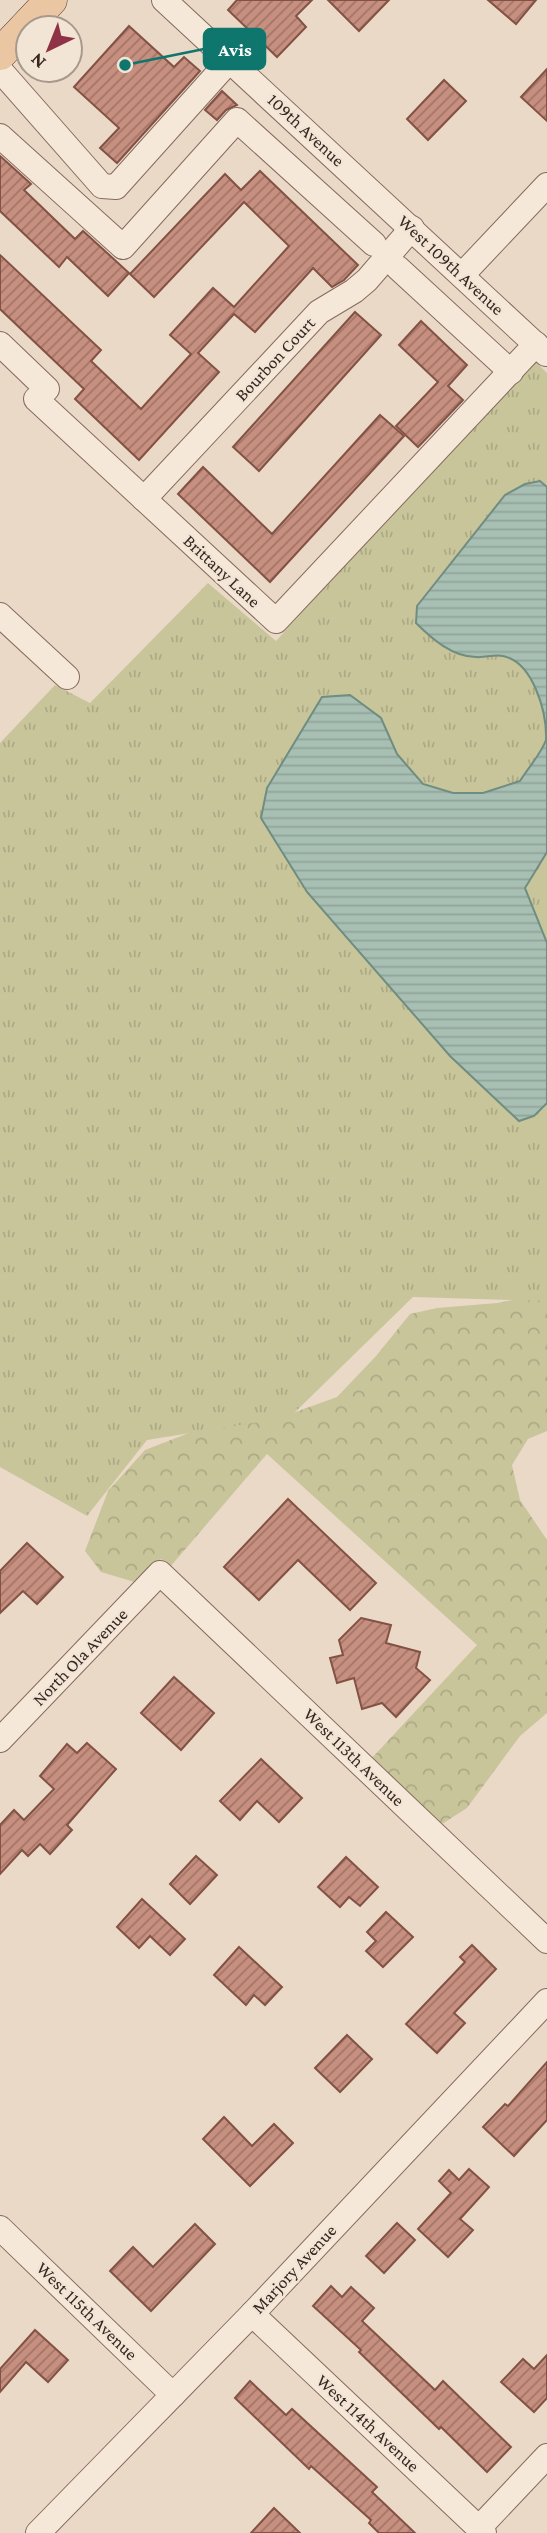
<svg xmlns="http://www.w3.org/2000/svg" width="547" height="2533" font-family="'Crimson Pro',serif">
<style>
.forest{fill:url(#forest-crowns)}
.park{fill:url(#park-tufts)}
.water{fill:url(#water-rules);stroke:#6f8d80;stroke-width:2}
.building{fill:url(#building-hatch);stroke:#835245;stroke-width:2}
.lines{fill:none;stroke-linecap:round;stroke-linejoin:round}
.minor-casing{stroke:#856b5d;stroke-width:26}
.major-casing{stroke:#543b31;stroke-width:33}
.minor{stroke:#f6e8d9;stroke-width:24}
.major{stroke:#ebc6a2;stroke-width:32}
.labels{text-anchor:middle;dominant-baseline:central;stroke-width:5;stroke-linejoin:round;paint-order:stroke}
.street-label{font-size:18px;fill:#372720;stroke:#f3e5d6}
.leader{fill:none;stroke:#0f766e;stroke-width:2.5}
.callout-dot{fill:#0f766e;stroke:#f3e5d6;stroke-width:2.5}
.callout{fill:#0f766e;stroke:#0f766e;stroke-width:2.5}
.callout-label{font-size:19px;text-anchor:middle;font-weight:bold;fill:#fff}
</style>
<defs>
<pattern id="forest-crowns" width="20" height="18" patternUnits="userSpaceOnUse" patternTransform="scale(1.75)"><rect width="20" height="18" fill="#c9c59b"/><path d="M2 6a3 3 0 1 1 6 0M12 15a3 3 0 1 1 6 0" fill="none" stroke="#ada985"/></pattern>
<pattern id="park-tufts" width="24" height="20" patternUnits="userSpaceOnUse" patternTransform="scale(1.75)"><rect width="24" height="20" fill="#c9c59b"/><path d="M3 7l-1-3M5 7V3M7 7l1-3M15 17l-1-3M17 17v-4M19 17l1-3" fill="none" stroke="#ada985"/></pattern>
<pattern id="water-rules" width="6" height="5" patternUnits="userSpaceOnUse" patternTransform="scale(1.75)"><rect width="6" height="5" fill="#a8bfb4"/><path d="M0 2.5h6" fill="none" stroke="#91a49a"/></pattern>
<pattern id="building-hatch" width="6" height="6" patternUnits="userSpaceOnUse" patternTransform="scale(1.75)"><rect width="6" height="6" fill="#c68f7f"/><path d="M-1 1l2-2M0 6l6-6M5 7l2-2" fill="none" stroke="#a27568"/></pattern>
</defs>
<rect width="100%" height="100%" fill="#ebd9c7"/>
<path class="forest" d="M547,1293V1431L528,1439L512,1465L520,1500L547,1540V1713L520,1736L467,1808L442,1824L371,1759L477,1645L267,1454L170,1567L161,1559L138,1583L101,1572L85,1551L108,1491L145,1450L207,1426L276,1419L337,1397L376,1356L410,1314L437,1308L497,1303Z"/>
<path class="park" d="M533,359L547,373V1301L413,1297L290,1417L147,1440L87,1516L0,1467V743L55,685L90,703L208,583L276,641Z"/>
<path class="water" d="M540,481L547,487V852L525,888L547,943V1103L534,1116L519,1121L450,1056L307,892L261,818L267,788L322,697L350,695L381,718L397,754L423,784L453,793H483L520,781C528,768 541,754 546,740C547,712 533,662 503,656C495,654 484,658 476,657C452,657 431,638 416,623L417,606L505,495L525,484Z"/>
<g class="building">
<path d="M237,0H312L296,16L306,27L277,57L228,10Z"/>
<path d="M328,0H389L359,31Z"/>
<path d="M488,0H536L516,24Z"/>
<path d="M129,26L174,67L184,57L200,71L117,163L100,148L119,128L74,87Z"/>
<path d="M547,69V121L521,97Z"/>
<path d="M444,80L466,101L428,140L407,119Z"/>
<path d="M222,91L237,105L226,110L217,120L205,110Z"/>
<path d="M0,156L31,184L24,190L75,239L83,231L129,273L108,296L67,257L59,267L0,211Z"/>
<path d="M260,171L358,265L344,280L332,287L313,268L255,332L234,314L198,353L219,372L139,460L75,399L84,389L0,309V255L101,350L91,361L141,409L191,354L170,335L213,288L234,307L289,246L244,202L154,297L130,274L225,174L241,190Z"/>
<path d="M355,312L381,335L259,471L233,447Z"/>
<path d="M421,321L467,365L448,386L463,400L418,447L396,426L438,382L399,345Z"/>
<path d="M380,415L404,436L270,582L178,494L203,467L272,534Z"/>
<path d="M288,1499L376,1583L350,1610L298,1560L259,1600L224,1567Z"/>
<path d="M27,1543L63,1577L37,1604L23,1591L0,1613V1571Z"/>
<path d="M361,1618L391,1625L386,1643L420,1652L416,1668L430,1680L396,1717L382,1703L362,1709L354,1678L337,1683L330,1658L343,1655L339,1640Z"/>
<path d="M174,1677L214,1713L181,1750L141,1713Z"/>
<path d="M87,1743L116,1769L67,1825L72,1830L50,1854L40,1844L28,1856L22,1850L0,1874V1825L14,1810L24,1820L54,1789L40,1776L67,1744L77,1753Z"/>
<path d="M261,1759L302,1798L279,1822L257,1801L240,1820L220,1801Z"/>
<path d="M196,1856L217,1875L190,1904L170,1884Z"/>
<path d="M346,1857L378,1887L360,1906L349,1897L340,1907L318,1887Z"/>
<path d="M142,1899L185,1939L170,1955L150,1936L139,1948L117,1927Z"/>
<path d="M386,1912L413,1937L383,1967L366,1951L376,1941L367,1932Z"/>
<path d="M472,1945L496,1969L454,2013L465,2023L437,2053L406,2024L465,1962L460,1957Z"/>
<path d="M239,1947L282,1987L265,2005L254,1995L246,2005L214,1975Z"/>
<path d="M347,2035L372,2059L340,2092L315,2068Z"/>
<path d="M547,2062V2120L514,2156L483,2127L505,2104L508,2106Z"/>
<path d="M224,2117L252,2146L274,2124L293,2143L250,2186L203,2139Z"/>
<path d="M469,2169L489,2187L460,2219L473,2230L448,2257L418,2229L451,2193L439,2181L449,2170L459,2180Z"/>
<path d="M397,2223L415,2240L384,2273L366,2256Z"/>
<path d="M195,2224L215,2244L151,2311L110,2271L133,2247L153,2267Z"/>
<path d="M331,2286L342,2297L351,2287L374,2308L362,2321L435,2390L443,2381L511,2447L487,2472L441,2427L439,2429L359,2352L361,2350L313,2306Z"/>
<path d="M35,2330L68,2360L48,2382L26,2362L0,2392V2369Z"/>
<path d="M547,2355V2398L534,2412L501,2382L523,2359L534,2369Z"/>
<path d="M250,2381L286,2415L292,2409L377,2487L372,2492L415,2533H379L369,2523L371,2520L311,2466L309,2469L235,2398Z"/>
<path d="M274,2508L300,2533H251Z"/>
</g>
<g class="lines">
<defs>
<g id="minor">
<path d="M164,0L546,354"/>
<path d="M0,70L102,186L116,187L230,60"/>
<path d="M0,136L123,247L237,120L374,244"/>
<path d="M398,268L511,372"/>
<path d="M462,275L547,185"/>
<path d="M0,344L47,389L36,399L276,621L536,344"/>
<path d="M144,499L319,312L354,291L367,280L412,228"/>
<path d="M0,615L67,677"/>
<path d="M0,1740L160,1573L547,1941"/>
<path d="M0,2228L173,2395"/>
<path d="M252,2314L484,2533"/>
<path d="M479,2528L547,2456"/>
<path d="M38,2533L252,2314L547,2001"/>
</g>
<path id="major" d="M0,54L51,0"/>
</defs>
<use href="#minor" class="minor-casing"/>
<use href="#major" class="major-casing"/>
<use href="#minor" class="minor"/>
<use href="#major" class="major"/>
</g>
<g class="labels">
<g class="street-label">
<text transform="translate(306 130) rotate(43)">109th Avenue</text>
<text transform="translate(451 265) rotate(43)">West 109th Avenue</text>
<text transform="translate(275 359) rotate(-47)">Bourbon Court</text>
<text transform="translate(222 571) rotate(43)">Brittany Lane</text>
<text transform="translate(80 1657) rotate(-46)">North Ola Avenue</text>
<text transform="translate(354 1757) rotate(44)">West 113th Avenue</text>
<text transform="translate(294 2269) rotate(-47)">Marjory Avenue</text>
<text transform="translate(87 2311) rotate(44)">West 115th Avenue</text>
<text transform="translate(368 2423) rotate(43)">West 114th Avenue</text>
</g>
</g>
<path class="leader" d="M125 65L204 49"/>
<circle class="callout-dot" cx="125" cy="65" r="7"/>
<rect class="callout" x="204" y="29" width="61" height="40" rx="7"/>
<g class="callout-label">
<text x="235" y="56">Avis</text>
</g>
<g transform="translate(49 49) rotate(223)"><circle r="33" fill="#f3e5d6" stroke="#a8998d" stroke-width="2"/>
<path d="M0-5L12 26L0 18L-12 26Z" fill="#903245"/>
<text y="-10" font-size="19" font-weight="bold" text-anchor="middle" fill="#372720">N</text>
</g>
</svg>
